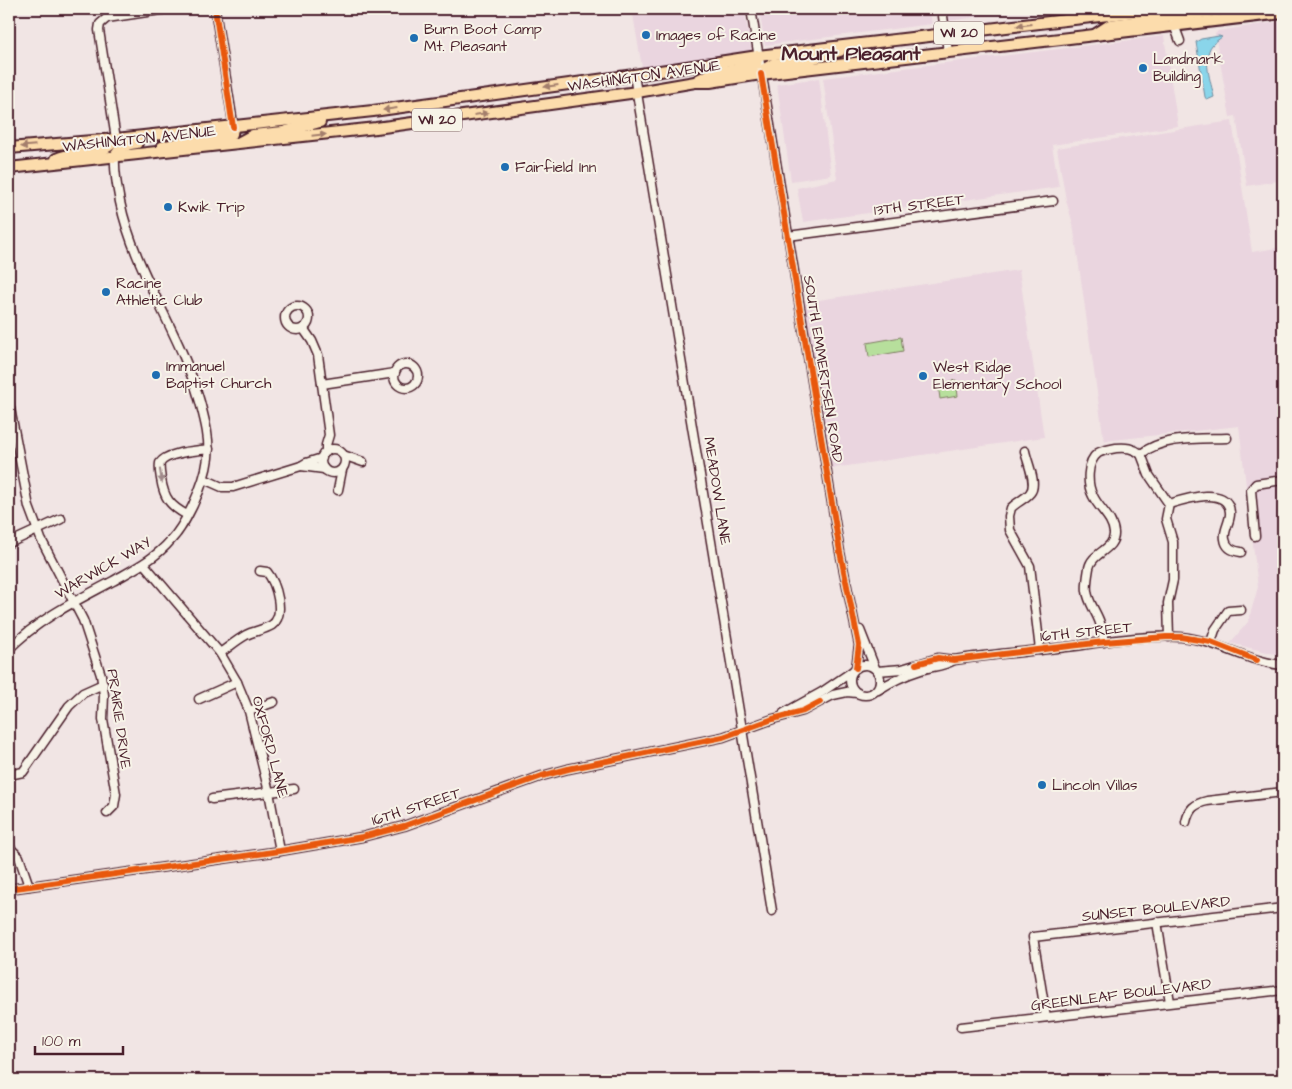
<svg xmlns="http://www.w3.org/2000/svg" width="1292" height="1089" font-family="'Architects Daughter',sans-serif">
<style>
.built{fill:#ead5df}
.green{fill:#b7df9c;stroke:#807f64}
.water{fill:#8ad5ea;stroke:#708c9e}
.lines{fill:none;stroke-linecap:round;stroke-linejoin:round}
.minor-casing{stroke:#4a1f2b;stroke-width:11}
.major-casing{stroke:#4a1f2b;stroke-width:14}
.minor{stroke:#f7f3e8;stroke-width:8}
.major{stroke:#fcdcac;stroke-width:10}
.cycleway-casing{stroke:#f7f3e8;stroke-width:9}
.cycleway{stroke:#e8590c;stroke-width:6}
.oneway{fill:#a37e6c}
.oneway2{fill:#a0898a}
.poi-dot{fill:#1f6fb2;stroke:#f7f3e8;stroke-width:2}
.labels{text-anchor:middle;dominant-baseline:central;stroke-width:4;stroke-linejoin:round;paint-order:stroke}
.shield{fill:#f7f3e8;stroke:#7e5f64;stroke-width:1}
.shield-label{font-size:14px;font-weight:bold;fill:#4a1f2b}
.poi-label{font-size:15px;fill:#4a1f2b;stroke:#f7f3e8;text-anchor:start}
.street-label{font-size:15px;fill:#4a1f2b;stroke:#f7f3e8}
.district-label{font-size:20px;font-weight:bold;fill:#4a1f2b;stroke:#f7f3e8}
</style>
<rect width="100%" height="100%" fill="#f1e5e4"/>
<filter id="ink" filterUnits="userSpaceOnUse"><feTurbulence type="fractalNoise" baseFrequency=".02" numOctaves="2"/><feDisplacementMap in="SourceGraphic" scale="10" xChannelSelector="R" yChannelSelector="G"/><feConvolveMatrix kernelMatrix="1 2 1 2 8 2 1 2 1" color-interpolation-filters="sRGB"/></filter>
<g filter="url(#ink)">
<g class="built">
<path d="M632,9H744L751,48L758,56L643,73Z"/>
<path d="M759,9H929L932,24L765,45Z"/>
<path d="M948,9H1010L1003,13L949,21Z"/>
<path d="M1283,21V180L1247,186L1236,116L1230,117L1215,34L1218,31Z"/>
<path d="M1164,36L1178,126L1052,145L1059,187L803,222L797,188L837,179L823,78Z"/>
<path d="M819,78L831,175L791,181L777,84Z"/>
<path d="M1232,121L1252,252L1283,247V656L1230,643L1248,622L1258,587L1239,426L1104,441L1073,224L1066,200L1057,148Z"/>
<path d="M1019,270L1044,437L827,469L799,303Z"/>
</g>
<g class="green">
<path d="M901,337L903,351L869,357L867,343Z"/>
<path d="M956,380L958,396L940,399L938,384Z"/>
</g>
<path class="water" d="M1219,36L1222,37C1219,39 1215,42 1212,45C1202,58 1211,82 1214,97L1207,100L1205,97L1196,42L1201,39Z"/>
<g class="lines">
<defs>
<g id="minor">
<path d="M215,9L234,129"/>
<path d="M751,9L840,552L859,645L856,668"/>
<path d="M942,9L948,52"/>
<path d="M1173,22L1180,41"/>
<path d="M634,75L772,911"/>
<path d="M116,139L99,30L100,24L107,18L167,9"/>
<path d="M788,236L1053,201"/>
<circle cx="297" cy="318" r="12"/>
<path d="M303,328L312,341L318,355L329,435L326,445V452"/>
<circle cx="406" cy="376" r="12"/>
<path d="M322,384L395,373"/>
<path d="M9,403L29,507L41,539L83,620L101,675L104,695L103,719L116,794L114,806L107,813"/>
<circle cx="333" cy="461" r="12"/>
<path d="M1025,451C1027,462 1038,484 1030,493C1025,499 1017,502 1011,508L1009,516L1010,530L1030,566L1040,650"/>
<path d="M1141,454L1149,475L1169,504L1166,519L1173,542V580L1168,603L1169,637"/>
<path d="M343,455L363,462"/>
<path d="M301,466L324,469"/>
<path d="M204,479L222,487H233L301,466L306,463L322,458"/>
<path d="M338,490L342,470"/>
<path d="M1169,504C1185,499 1228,485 1230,512C1231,521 1223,530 1225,539C1226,548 1233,551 1241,552"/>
<path d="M187,515C170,506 164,498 161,479C160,473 159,468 160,463C167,452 196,451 209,449"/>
<path d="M1255,536L1251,490L1256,484L1283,480"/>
<path d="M9,543L61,519"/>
<path d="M144,564L220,653L237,682L249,711L269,792L280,851"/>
<path d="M860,630L875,668"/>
<path d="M1104,642C1103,636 1102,629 1100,623C1097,613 1088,602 1087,591C1086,585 1088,574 1089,568C1092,552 1115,550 1114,533C1113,518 1099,509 1093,496C1087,485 1086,462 1098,453C1103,450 1110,449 1116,448C1126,447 1133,448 1141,454C1163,436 1200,439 1227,438"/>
<path d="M1211,642L1215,630L1228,611L1241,610"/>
<path d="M9,649C38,619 76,601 113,581C134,569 155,559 171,540C181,530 187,517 193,505C200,490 206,475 208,458C210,439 205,421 200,402C181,333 135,273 120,202C117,187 114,172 115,157"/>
<path d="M220,653C229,647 237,640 246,635C254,631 264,630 272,625C286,615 276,583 267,572L260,571"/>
<circle cx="865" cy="680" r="15"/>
<path d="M877,671L902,669L938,658L954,660C994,654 1035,651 1075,646C1110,641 1146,635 1181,637C1217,640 1247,662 1283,665"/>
<path d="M878,690C892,681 905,675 921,670C933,666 942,667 954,660"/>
<path d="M199,699L237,682"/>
<path d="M249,711L274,702"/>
<path d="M784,713L822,692L853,671"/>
<path d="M9,775L23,772L69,706L83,693L103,684"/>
<path d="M212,799L294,789"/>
<path d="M1186,822C1189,809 1194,804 1207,801L1283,792"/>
<path d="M9,847L19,857L29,886"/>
<path d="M9,889L280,851L362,837L404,826L542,776L568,769L723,737L773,719L803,711L833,695L847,692L857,693"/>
<path d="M1157,922L1170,1002"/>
<path d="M1046,1017L1033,937L1283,908"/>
<path d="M961,1027L1283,990"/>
</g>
<g id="major">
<path d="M1174,26L1180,18L1186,15L1231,9"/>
<path d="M1096,34L1110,25L1164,18L1173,15L1177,9"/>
<path d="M761,74L764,69L773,64L807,60L840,51"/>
<path d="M698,80L712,73L753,66L756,64L758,56"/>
<path d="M240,142L253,135L283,132L320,122"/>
<path d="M162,147L193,140L226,136L232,134L233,127"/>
<path d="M9,148L116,139L373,111L634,75L758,56L1160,9"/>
<path d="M115,157C119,147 127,144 137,143"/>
<path d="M56,159C76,149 102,159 116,139"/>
<path d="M9,168L376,128L637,92L695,82H710L761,74L1283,13"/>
</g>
</defs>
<use href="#minor" class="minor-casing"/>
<use href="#major" class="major-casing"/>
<use href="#minor" class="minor"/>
<use href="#major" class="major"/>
<defs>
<g id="cycleway">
<path d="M215,9L233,127"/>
<path d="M761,74L840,552L859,645L856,668"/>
<path d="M916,664L938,658L954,660L1104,642L1166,637H1181L1211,642L1257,660"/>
<path d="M9,889L280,851L362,837L404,826L542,776L568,769L723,737L773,719L803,711L820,702"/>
</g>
</defs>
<use href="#cycleway" class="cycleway-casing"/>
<use href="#cycleway" class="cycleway"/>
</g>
<defs><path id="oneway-solid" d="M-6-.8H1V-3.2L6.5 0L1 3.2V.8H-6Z" transform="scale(1.25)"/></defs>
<g class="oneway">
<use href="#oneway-solid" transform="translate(1024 25) rotate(173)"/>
<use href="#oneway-solid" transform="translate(551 86) rotate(172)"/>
<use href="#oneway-solid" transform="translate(390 109) rotate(172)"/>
<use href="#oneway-solid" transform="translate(481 114) rotate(-8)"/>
<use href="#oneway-solid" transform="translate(319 135) rotate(-6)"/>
<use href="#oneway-solid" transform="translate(28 146) rotate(175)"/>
</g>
<use class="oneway2" href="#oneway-solid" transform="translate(161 476) rotate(81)"/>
</g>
<g class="poi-dot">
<circle cx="646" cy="35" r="5"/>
<circle cx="414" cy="38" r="5"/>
<circle cx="1143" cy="68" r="5"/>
<circle cx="505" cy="167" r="5"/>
<circle cx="168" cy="207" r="5"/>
<circle cx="106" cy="292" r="5"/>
<circle cx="156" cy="375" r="5"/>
<circle cx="923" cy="376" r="5"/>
<circle cx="1042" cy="785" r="5"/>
</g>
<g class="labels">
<g class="shield">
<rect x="934" y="21.5" width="50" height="23" rx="4"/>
<rect x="412" y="108.5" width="50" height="23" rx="4"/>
</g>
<g class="shield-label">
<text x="959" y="33">WI 20</text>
<text x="437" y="120">WI 20</text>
</g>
<g class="poi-label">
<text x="424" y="29">Burn Boot Camp<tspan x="424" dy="17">Mt. Pleasant</tspan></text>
<text x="656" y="35">Images of Racine</text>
<text x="1153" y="59">Landmark<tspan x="1153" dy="17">Building</tspan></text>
<text x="515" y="167">Fairfield Inn</text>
<text x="178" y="207">Kwik Trip</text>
<text x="116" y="283">Racine<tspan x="116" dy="17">Athletic Club</tspan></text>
<text x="166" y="366">Immanuel<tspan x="166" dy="17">Baptist Church</tspan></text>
<text x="933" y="367">West Ridge<tspan x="933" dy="17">Elementary School</tspan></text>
<text x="1052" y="785">Lincoln Villas</text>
</g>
<g class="street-label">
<text transform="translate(644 76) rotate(-8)">WASHINGTON AVENUE</text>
<text transform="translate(139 139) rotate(-6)">WASHINGTON AVENUE</text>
<text transform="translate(919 205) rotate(-7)">13TH STREET</text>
<text transform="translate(823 369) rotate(81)">SOUTH EMMERTSEN ROAD</text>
<text transform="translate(717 491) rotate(81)">MEADOW LANE</text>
<text transform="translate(103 568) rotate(-30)">WARWICK WAY</text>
<text transform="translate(1086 632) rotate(-6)">16TH STREET</text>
<text transform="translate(119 719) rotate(82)">PRAIRIE DRIVE</text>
<text transform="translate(270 747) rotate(75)">OXFORD LANE</text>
<text transform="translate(416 807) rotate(-18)">16TH STREET</text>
<text transform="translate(1156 909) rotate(-6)">SUNSET BOULEVARD</text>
<text transform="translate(1121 995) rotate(-7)">GREENLEAF BOULEVARD</text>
</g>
<g class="district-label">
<text x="851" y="54">Mount Pleasant</text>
</g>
</g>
<rect width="1292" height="1089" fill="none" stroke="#f7f3e8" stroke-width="30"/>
<rect x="15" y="15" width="1262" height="1059" fill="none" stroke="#4a1f2b" stroke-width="2" filter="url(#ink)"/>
<path d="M35 1046v8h88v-8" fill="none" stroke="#4a1f2b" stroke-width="2.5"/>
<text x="42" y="1046" font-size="15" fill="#4a1f2b" stroke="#f7f3e8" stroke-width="4" paint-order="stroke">100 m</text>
</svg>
